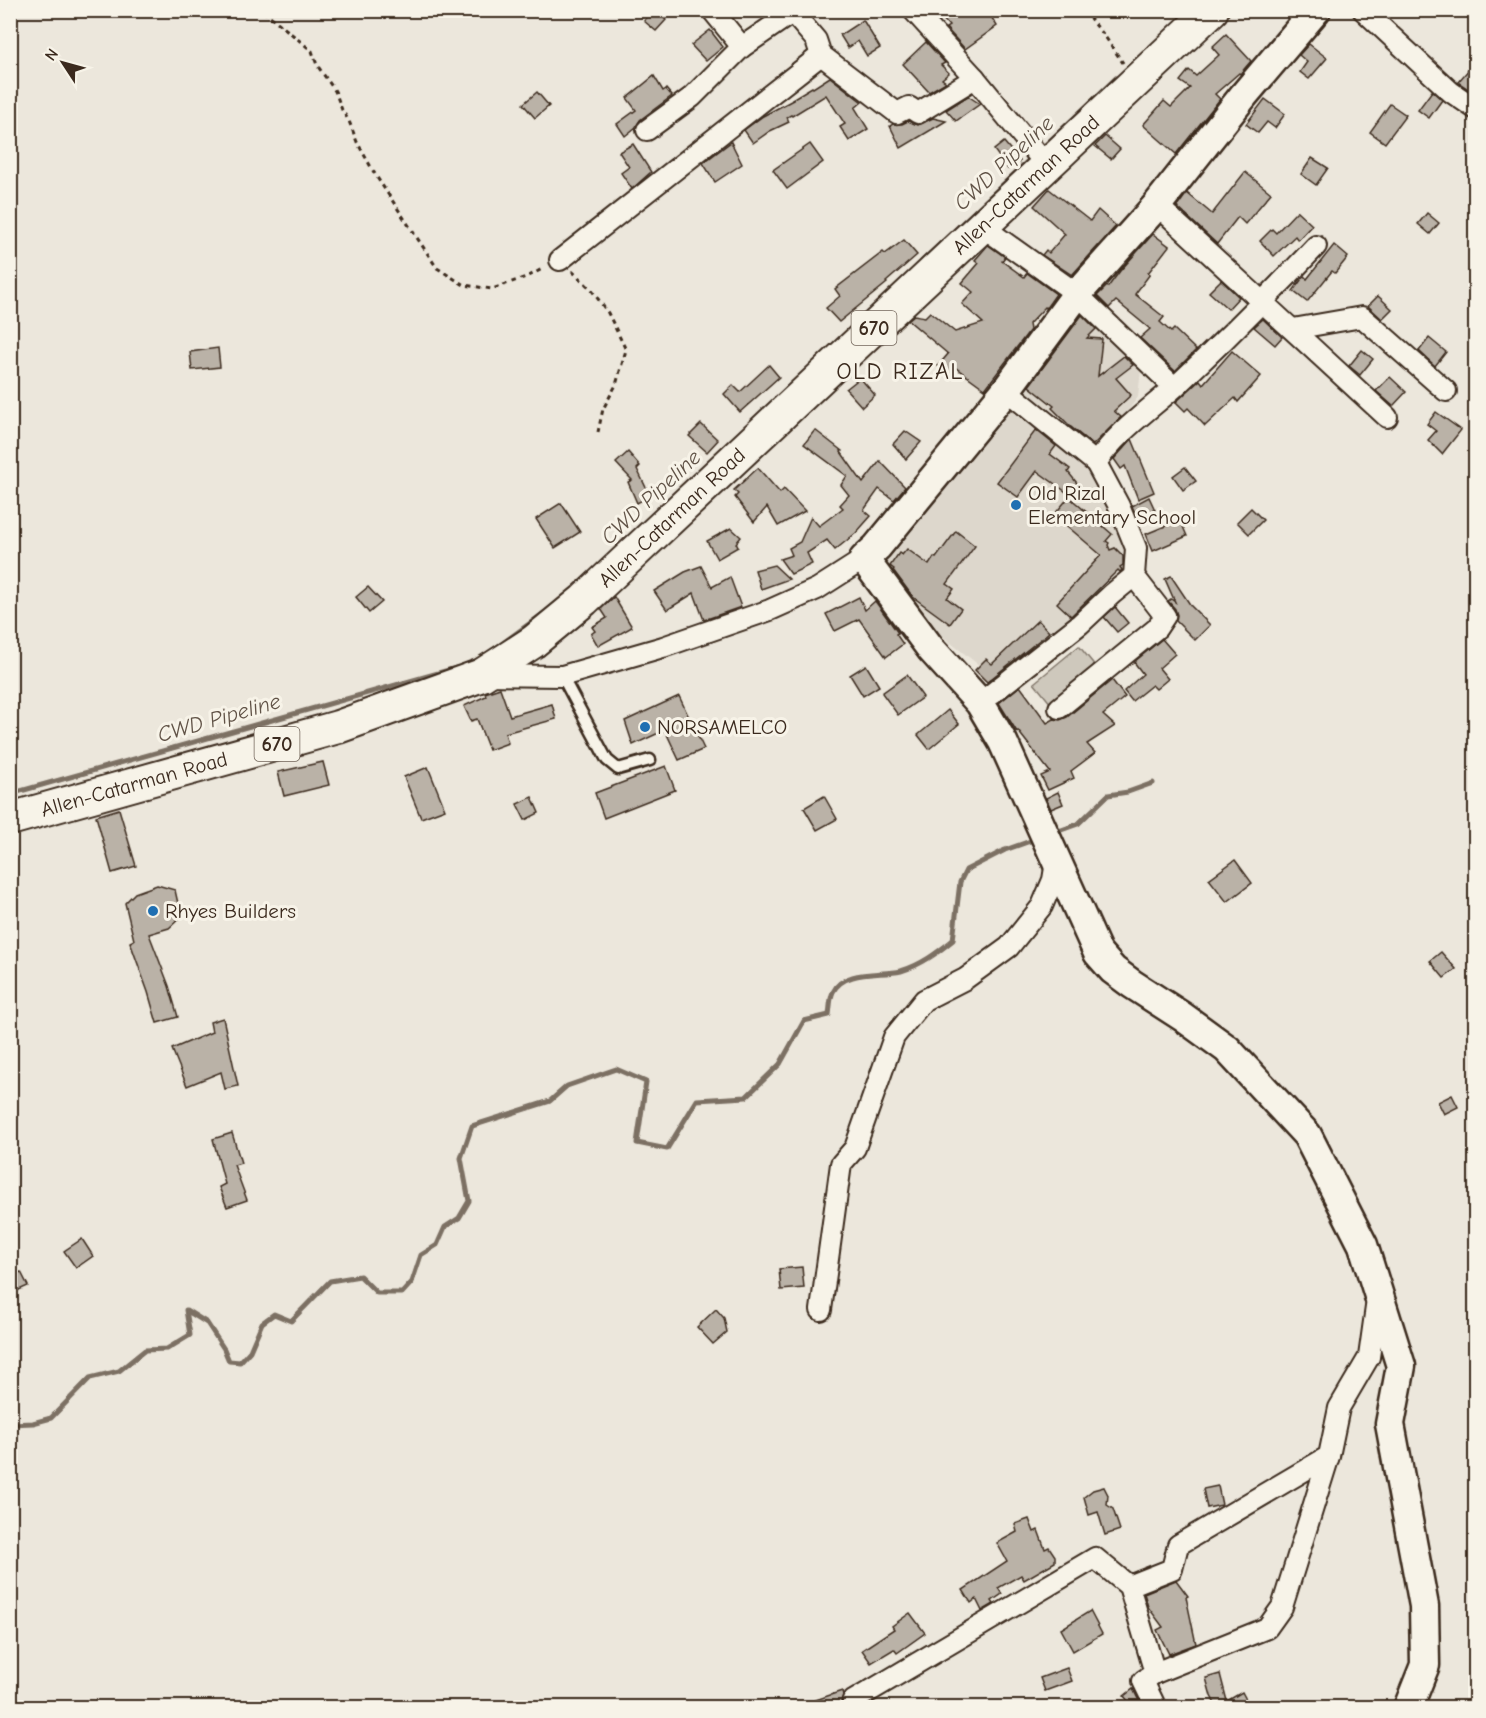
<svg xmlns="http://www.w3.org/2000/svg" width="1486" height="1718" font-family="'Comic Neue',sans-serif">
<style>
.built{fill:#ddd7cc}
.green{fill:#cec8bc;stroke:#84796d;stroke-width:1.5}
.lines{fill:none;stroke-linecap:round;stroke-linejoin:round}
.stream{stroke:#7c7064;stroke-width:5}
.building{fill:#bab2a7;stroke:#3b2a1e;stroke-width:1.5}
.lane-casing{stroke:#3b2a1e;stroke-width:15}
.street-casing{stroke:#3b2a1e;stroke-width:24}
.secondary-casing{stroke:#3b2a1e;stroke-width:33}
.primary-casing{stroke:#3b2a1e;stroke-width:36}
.path{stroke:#3b2a1e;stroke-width:3;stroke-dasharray:4.5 4.5;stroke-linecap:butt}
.lane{stroke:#f7f3e8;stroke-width:10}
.street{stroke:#f7f3e8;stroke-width:20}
.secondary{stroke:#f7f3e8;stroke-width:28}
.primary{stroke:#f7f3e8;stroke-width:32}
.poi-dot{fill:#1f6fb2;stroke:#f7f3e8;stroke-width:2}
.labels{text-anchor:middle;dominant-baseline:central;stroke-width:6;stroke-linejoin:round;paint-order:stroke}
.shield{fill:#f7f3e8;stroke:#73665b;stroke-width:1.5}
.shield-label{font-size:20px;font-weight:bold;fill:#3b2a1e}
.street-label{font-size:21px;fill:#3b2a1e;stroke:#f7f3e8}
.poi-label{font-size:21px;fill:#3b2a1e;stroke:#f7f3e8;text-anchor:start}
.water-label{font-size:22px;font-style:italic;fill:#615347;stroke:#f7f3e8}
.quarter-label{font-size:24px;letter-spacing:1.5px;fill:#3b2a1e;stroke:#f7f3e8}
</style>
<rect width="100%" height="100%" fill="#ece7dc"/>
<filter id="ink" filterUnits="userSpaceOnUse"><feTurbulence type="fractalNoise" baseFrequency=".0167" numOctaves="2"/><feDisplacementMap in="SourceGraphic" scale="12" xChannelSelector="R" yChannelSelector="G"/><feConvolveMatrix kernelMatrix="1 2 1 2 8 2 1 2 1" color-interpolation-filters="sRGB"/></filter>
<g filter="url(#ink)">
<g class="built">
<path d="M1068,317L1089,336L1102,322L1142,360L1138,397L1096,454L1019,389Z"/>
<path d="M1007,406L1088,465L1127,545L1122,579L1003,684L895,599L882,559Z"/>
</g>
<path class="green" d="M1079,646L1096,667L1051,704L1034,683Z"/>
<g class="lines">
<g class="stream">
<path d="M1040,150L1116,78"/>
<path d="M922,261L1033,156"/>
<path d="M496,648L544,613"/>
<path d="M10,794L456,668"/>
<path d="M1053,833L1078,824L1108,795L1128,792L1153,783"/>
<path d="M10,1424L33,1423L51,1418L90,1378L119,1371L145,1350L167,1349L190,1335L186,1310L207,1323L224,1349L229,1361L240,1362L250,1351L262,1323L274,1314L291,1321L330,1281L360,1276L377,1293H402L412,1282L421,1255L437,1245L445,1227L459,1218L469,1201L461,1158L472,1126L550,1101L567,1086L616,1069L646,1082L637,1143L667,1149L697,1100L746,1097L780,1064L804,1021L829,1015C830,1008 830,998 833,992C844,969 881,976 901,971C921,965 937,953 953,940L960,882L966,870L1005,850L1036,839"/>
</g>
</g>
<g class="building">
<path d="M653,10H656L666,20L656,31L644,21Z"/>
<path d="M935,10H987L997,26L965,49L946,28L949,26Z"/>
<path d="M863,20L880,48L867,56L858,41L848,48L840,35Z"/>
<path d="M710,30L723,47L706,61L691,45Z"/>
<path d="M1226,34L1251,61L1240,74L1239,73L1215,94L1220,99L1176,154L1143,125L1164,101L1171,107L1190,88L1180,81L1189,70L1196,76L1219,55L1212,47Z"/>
<path d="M926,42L945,63L941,65L949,73L942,79L946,82L929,92L903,64Z"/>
<path d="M1309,44L1327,58L1309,79L1300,72L1307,62L1299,55Z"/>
<path d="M1476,61V94L1458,82Z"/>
<path d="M654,76L663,91L666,89L672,96L640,120L636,127L625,136L617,124L636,110L627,98Z"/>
<path d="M830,77L862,102L855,108L868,129L849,141L840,127L845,124L826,95L792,116L791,115L787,117L789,122L770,131L753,143L744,130L763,116L793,100L792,99L812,87L813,88Z"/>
<path d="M1432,91L1442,100L1429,118L1418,110Z"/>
<path d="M537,92L549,106L535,118L523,104Z"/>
<path d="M968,96L980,104L956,121L946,110Z"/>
<path d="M1265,99L1285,114L1275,128L1267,122L1258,133L1246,124Z"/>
<path d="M1390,104L1406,115L1385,143L1370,132Z"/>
<path d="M933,118L946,121L901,148L890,126L893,124H902L908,121L918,125Z"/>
<path d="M1105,136L1120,149L1111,159L1095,146Z"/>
<path d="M731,142L742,164L715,182L703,163Z"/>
<path d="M1004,142L1020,161L1008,169L994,150Z"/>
<path d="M633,144L651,172L632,189L621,173L629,167L619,152Z"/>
<path d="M810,144L823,162L787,189L773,170Z"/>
<path d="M1312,158L1328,168L1316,185L1301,174Z"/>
<path d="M1245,172L1271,193L1245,224L1238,217L1217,244L1177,207L1187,193L1212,214Z"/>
<path d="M1049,189L1090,221L1098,210L1116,226L1072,275L1042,255L1046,250L1049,253L1065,234L1034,206Z"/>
<path d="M1297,211L1312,225L1298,240L1295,236L1274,256L1260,241L1272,229L1276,233Z"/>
<path d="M1427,213L1439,223L1430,234L1418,224Z"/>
<path d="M1153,234L1169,246L1148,273L1150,274L1135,294L1164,317L1160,322L1171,332L1174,329L1196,350L1175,371L1140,338L1150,329L1116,301L1109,308L1097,296L1107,286L1108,287L1120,271Z"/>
<path d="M904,240L917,255L886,282L887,283L839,322L826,308L840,296L835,289L883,252L885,254Z"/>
<path d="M988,245L1005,257L1002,261L1024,277L1027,273L1056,294L1046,308L1045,307L1029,324L1030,330L985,389L956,368L949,375L938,366L948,354L908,320L914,315L925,317L930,312L955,332L983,323L962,304L973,292L962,283L979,263L975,260Z"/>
<path d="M1334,245L1348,257L1335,273L1332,271L1307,302L1293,291L1304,276L1307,279Z"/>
<path d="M1221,280L1239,297L1228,309L1209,292Z"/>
<path d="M1378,296L1392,309L1382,319L1368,306Z"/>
<path d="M1082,315L1096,329L1087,338L1102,339L1098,376L1124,356L1133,365L1116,378L1131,395L1114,411L1121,417L1093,445L1071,427L1052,408L1054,406L1029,386Z"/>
<path d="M1263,319L1282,337L1275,345L1254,327Z"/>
<path d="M1429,338L1446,352L1435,366L1419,351Z"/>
<path d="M218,348L220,367L192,370L190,352Z"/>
<path d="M1362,350L1373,359L1360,375L1349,366Z"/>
<path d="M1232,351L1261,376L1238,402L1235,398L1205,426L1188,408L1185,411L1176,402L1200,380L1203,384Z"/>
<path d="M769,365L779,377L740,412L724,394L733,385L740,392Z"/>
<path d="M1390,377L1406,392L1393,406L1376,391Z"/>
<path d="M860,378L875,395L862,407L846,389Z"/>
<path d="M1436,412L1461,430L1442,454L1428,440L1436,431L1427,424Z"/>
<path d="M701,424L718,440L707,452L689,436Z"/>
<path d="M815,430L842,451L841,452L863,483L880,461L905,487L894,500L879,489L864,510L871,516L856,533L835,550L827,540L807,553L812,564L791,574L780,559L792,555L789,548L800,542L811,517L819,526L843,508L840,505L849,495L841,485L847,476L804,444Z"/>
<path d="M1036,430L1056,446L1050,454L1070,469L1068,472L1077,483L1069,494L1037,471L1018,497L997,482Z"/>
<path d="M905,431L921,442L906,459L893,444Z"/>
<path d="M1132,439L1154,492L1138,499L1125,466L1121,469L1114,459Z"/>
<path d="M628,452L640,466L637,469L650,496L637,503L628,482L632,480L616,463Z"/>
<path d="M1185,467L1196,481L1183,490L1173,476Z"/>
<path d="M758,468L780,493L784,489L805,511L778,526L767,507L754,522L735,497L738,494L734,490Z"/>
<path d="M1069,497L1112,534L1106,541L1109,543L1108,545L1110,550L1115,548L1123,556V565L1120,567L1122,570L1120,572L1118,570L1071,616L1057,603L1101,555L1054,515Z"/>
<path d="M1149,497L1155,510L1139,522L1132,506Z"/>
<path d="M561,503L580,532L555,548L536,519Z"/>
<path d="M1251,508L1263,520L1249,534L1237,522Z"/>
<path d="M1180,520L1187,536L1153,551L1146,534Z"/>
<path d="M731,528L741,537L736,543L738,547L717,559L707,541Z"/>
<path d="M956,531L975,546L947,584L954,589L947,598L961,609L950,624L913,597L893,570L894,569L890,566L899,553L902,555L907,549L929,565L934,557L936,558Z"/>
<path d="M774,565L789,579L761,589L755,570Z"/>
<path d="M701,566L712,587L730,577L741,607L704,620L694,593L667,610L654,591L685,572Z"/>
<path d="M1171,576L1191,606L1210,625L1195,640L1176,621L1177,615L1175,609L1168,601L1171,599L1175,602L1165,579Z"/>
<path d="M368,587L382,602L369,613L356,597Z"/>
<path d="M614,597L632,627L598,646L591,634L595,631L592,627L607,618L601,609Z"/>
<path d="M859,597L865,610L875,601L898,633L896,634L903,644L886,657L859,619L835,631L826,614Z"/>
<path d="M1115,607L1128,623L1117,632L1104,617Z"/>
<path d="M1038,620L1049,632L1042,638L987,682L975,670L986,659L992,664Z"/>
<path d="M1162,639L1175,654L1159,668L1168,679L1156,689L1152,685L1132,701L1124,691L1143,674L1134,662Z"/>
<path d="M866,665L879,686L863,696L850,675Z"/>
<path d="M907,675L923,697L898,715L882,693Z"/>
<path d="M1112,680L1125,697L1103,715L1115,726L1087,744L1095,753L1071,771L1074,778L1048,790L1041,776L1050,772L1018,731L1017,732L999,703L1020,686L1047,723L1054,719L1060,720L1067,717Z"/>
<path d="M500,688L510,716L552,704L556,719L505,733L508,743L489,750L477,719L471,721L464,706L486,696L485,693Z"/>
<path d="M679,696L704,749L679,760L665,730L633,745L625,721Z"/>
<path d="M948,710L959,724L929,749L918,735Z"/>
<path d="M323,762L329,785L284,796L278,772Z"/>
<path d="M666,766L675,790L604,818L595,793Z"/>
<path d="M428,767L445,809L421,818L404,777Z"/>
<path d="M1058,792L1063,804L1051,809L1046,798Z"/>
<path d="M824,796L837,819L817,830L804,808Z"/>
<path d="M532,797L539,813L525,820L517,804Z"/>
<path d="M119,809L136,866L112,873L96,816Z"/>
<path d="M1235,860L1252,883L1227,902L1209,879Z"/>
<path d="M157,885L175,890L181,917L169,928L149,934L169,986L178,1017L157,1023L148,992L130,942L134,940L125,903L135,893Z"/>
<path d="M1441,952L1456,969L1444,978L1430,961Z"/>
<path d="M223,1018L238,1086L225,1089L221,1072L187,1086L172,1049L212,1032L210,1022Z"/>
<path d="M1452,1095L1458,1107L1444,1114L1438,1102Z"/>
<path d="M232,1133L241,1163L234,1165L247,1200L227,1207L219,1187L225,1184L213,1139Z"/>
<path d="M82,1239L93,1256L76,1268L64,1251Z"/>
<path d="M802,1267L804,1288L781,1290L779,1269Z"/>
<path d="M21,1272L28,1286L10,1294V1276Z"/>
<path d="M716,1309L724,1318L727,1332L713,1344L697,1327Z"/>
<path d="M1218,1486L1222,1505L1207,1508L1203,1489Z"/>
<path d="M1104,1487L1108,1495L1107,1505L1113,1509L1120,1530L1105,1535L1098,1512L1089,1515L1084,1497L1093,1490Z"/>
<path d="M1029,1519L1034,1532L1038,1530L1045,1549L1049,1547L1055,1556V1562L1024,1580L1021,1575L998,1588L1002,1594L992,1601L994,1604L982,1611L976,1599L971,1603L963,1590L1007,1561L997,1543L1017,1532L1015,1524Z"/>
<path d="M1176,1580L1188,1596L1186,1597L1196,1644L1169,1654L1157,1630L1163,1627L1148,1607L1144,1593Z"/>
<path d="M1090,1611L1102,1634L1073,1651L1061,1629Z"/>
<path d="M910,1613L925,1633L897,1653L894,1649L871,1663L862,1650L894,1629L892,1626Z"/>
<path d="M1067,1668L1072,1681L1045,1691L1040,1678Z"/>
<path d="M1220,1674L1227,1701L1242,1692L1250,1707H1214L1216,1706L1211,1696L1206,1678Z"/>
<path d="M1133,1689L1142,1707H1133L1124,1696Z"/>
<path d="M842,1691L843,1695L841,1701L843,1707H801V1705Z"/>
</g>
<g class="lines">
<defs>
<path id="lane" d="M562,676L607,760L618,769L650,760"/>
<g id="street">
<path d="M712,10L742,47"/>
<path d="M913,10L975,78L1047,166"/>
<path d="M1363,10L1451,92L1476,109"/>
<path d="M793,13L816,40L821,55L897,113L909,107L918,113L975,78"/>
<path d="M647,130L692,97L742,47L796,10"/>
<path d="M1157,205L1387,417"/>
<path d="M983,227L1077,294L1174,387"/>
<path d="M560,260L821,55"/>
<path d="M1293,329L1362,317L1446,391"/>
<path d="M1006,390L1096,463"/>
<path d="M485,675L562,676L663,647L770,610L817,589L864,559"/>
<path d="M980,703L1080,624L1112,594L1134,576L1136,548L1119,506L1096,463C1117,432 1148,411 1176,386C1224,341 1271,294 1316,246"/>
<path d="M1059,708L1157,628L1165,616L1134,576"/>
<path d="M821,1310L841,1164L855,1148L894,1037L924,1000L965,979L1009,947L1042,906L1053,880L1056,862"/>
<path d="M1129,1586L1172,1569L1178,1545L1329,1456L1339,1408L1369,1357L1377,1300"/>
<path d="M856,1708L853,1701L1095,1558L1129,1586L1155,1673"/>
<path d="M1156,1708L1143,1681L1155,1673L1267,1628L1282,1607L1329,1456"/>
</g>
<path id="secondary" d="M1316,10L1244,95L1157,205L1077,294L1006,390L877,547L864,559L931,649L980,703L1003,742L1098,953L1113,970L1132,984L1183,1017L1227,1049L1307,1135L1363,1245L1401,1366L1390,1424L1424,1606L1425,1665L1408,1708"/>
<g id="primary">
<path id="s1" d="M10,819L338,727L482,675L533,642L584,600L1212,10"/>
</g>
</defs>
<use href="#lane" class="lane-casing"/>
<use href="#street" class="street-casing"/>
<use href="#secondary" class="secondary-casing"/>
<use href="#primary" class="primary-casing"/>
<g class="path">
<path d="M183,10L207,14L235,10"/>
<path d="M245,10L264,11L312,51L317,65L335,91L342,110L349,121L357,142L376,176L437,268L464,285L492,289L529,276L544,268"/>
<path d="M1083,10L1104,35L1123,63"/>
<path d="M572,271L591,289L608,313L626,350L616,385L603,409L598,432"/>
</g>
<use href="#lane" class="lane"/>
<use href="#street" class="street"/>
<use href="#secondary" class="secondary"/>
<use href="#primary" class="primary"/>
</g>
</g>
<g class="poi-dot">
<circle cx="1016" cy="505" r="6"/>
<circle cx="645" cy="727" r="6"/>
<circle cx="153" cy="911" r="6"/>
</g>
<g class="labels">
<g class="shield">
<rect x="851.5" y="311" width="45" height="34" rx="4.5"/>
<rect x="254.5" y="727" width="45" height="34" rx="4.5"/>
</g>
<g class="shield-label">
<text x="874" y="328">670</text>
<text x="277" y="744">670</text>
</g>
<g class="street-label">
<text stroke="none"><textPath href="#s1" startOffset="1227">Allen-Catarman Road</textPath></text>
<text stroke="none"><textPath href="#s1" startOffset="741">Allen-Catarman Road</textPath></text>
<text stroke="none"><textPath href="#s1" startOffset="129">Allen-Catarman Road</textPath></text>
</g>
<g class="poi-label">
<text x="1028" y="493">Old Rizal<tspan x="1028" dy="24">Elementary School</tspan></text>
<text x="657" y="727">NORSAMELCO</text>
<text x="165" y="911">Rhyes Builders</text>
</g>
<g class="water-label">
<text transform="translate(1004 163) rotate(-43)">CWD Pipeline</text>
<text transform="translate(651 497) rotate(-43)">CWD Pipeline</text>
<text transform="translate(219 718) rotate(-16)">CWD Pipeline</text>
</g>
<g class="quarter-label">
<text x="900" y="371">OLD RIZAL</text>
</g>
</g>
<rect width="1486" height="1718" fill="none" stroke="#f7f3e8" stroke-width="36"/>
<rect x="18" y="18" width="1450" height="1682" fill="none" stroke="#3b2a1e" stroke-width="2" filter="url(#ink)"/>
<g transform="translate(63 63) rotate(306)" stroke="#f7f3e8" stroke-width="4.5" paint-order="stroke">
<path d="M0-4.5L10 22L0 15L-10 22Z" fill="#3b2a1e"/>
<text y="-9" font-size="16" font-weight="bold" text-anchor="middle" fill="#3b2a1e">N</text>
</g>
</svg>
